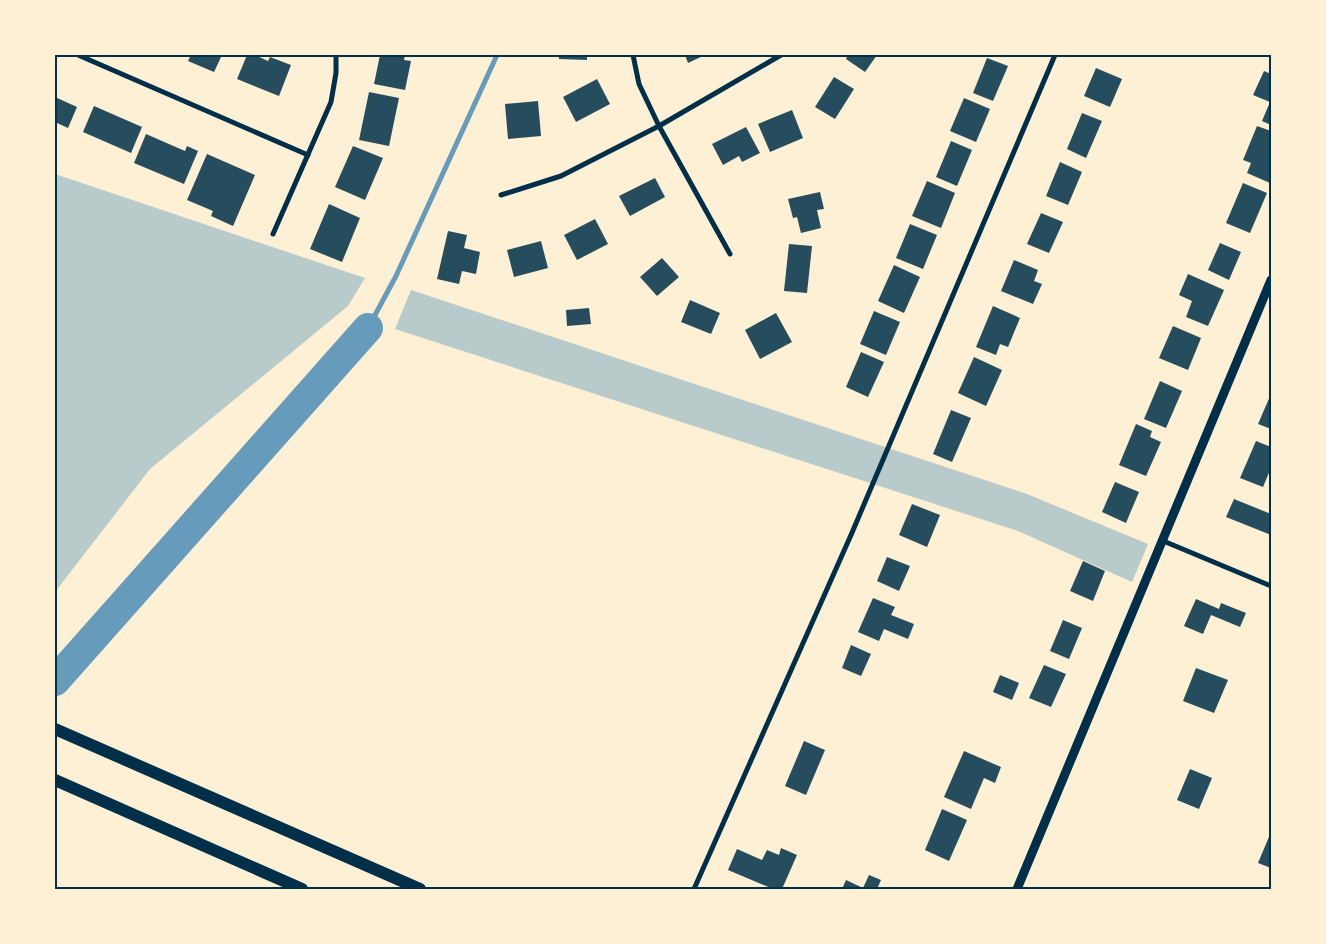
<svg xmlns="http://www.w3.org/2000/svg" width="1326" height="944" font-family="Roboto,sans-serif">
<style>
.green{fill:#b9caca}
.lines{fill:none;stroke-linecap:round;stroke-linejoin:round}
.stream{stroke:#669bbc;stroke-width:5}
.river{stroke:#669bbc;stroke-width:30}
.building{fill:#264d5e}
.minor{stroke:#003049;stroke-width:5}
.tertiary{stroke:#003049;stroke-width:9}
.primary{stroke:#003049;stroke-width:12}
.neatline{fill:none;stroke:#003049;stroke-width:2}
</style>
<rect width="100%" height="100%" fill="#fdf0d5"/>
<g class="green">
<path d="M55,174L365,278L348,306L150,469L55,592Z"/>
<path d="M411,290L1027,494L1148,544L1132,582L1018,531L395,329Z"/>
</g>
<g class="lines">
<path class="stream" d="M368,328L396,276L497,55"/>
<path class="river" d="M55,681L368,328"/>
</g>
<g class="building">
<path d="M191,55H222L214,72L188,61Z"/>
<path d="M247,55H255L268,61L270,57L291,65L279,96L237,79Z"/>
<path d="M380,55H405L404,60L411,61L405,90L374,84Z"/>
<path d="M559,55H587V60L559,59Z"/>
<path d="M685,55H705L688,63Z"/>
<path d="M848,55H877L865,72L846,59Z"/>
<path d="M987,58L1008,66L993,101L973,93Z"/>
<path d="M1096,68L1122,79L1110,107L1084,96Z"/>
<path d="M1264,71L1271,74V125L1262,121L1270,102L1253,95Z"/>
<path d="M834,77L854,89L835,119L815,107Z"/>
<path d="M597,79L610,104L576,122L563,97Z"/>
<path d="M369,92L399,98L389,146L359,140Z"/>
<path d="M55,97L77,107L68,128L55,122Z"/>
<path d="M964,98L990,109L976,142L950,131Z"/>
<path d="M538,101L541,136L508,139L505,104Z"/>
<path d="M94,106L142,127L131,153L83,132Z"/>
<path d="M792,110L803,138L770,152L758,124Z"/>
<path d="M1082,113L1102,121L1086,158L1067,149Z"/>
<path d="M1257,126L1271,131L1270,183L1247,173L1251,163L1243,160Z"/>
<path d="M746,127L760,153L742,162L739,156L723,165L712,144Z"/>
<path d="M146,134L185,151L187,146L198,151L184,184L134,163Z"/>
<path d="M951,141L972,150L957,186L936,177Z"/>
<path d="M353,146L383,158L365,200L335,187Z"/>
<path d="M207,154L255,175L233,226L211,216L213,211L187,200Z"/>
<path d="M1060,162L1082,172L1068,205L1046,196Z"/>
<path d="M655,178L665,197L630,216L619,196Z"/>
<path d="M927,181L955,193L941,228L912,216Z"/>
<path d="M1243,183L1267,193L1250,233L1226,223Z"/>
<path d="M820,192L824,209L817,210L821,228L801,233L797,217L793,218L788,199Z"/>
<path d="M329,204L360,218L342,262L310,249Z"/>
<path d="M1041,213L1063,222L1049,253L1027,244Z"/>
<path d="M595,219L608,244L577,260L564,235Z"/>
<path d="M910,224L937,235L923,269L896,258Z"/>
<path d="M448,231L467,235L464,248L480,252L476,274L462,271L459,284L437,279Z"/>
<path d="M541,241L548,268L514,277L507,250Z"/>
<path d="M1220,243L1241,252L1229,280L1208,270Z"/>
<path d="M789,244L812,246L807,293L784,291Z"/>
<path d="M662,258L679,277L657,296L640,277Z"/>
<path d="M1014,260L1038,270L1034,281L1042,284L1033,304L1001,291Z"/>
<path d="M894,265L920,277L904,313L878,301Z"/>
<path d="M1188,274L1224,290L1208,326L1186,317L1192,301L1179,295Z"/>
<path d="M690,300L720,313L711,334L681,322Z"/>
<path d="M993,306L1020,318L1008,347L1000,344L996,355L976,347Z"/>
<path d="M589,308L591,324L567,326L566,310Z"/>
<path d="M874,311L900,322L886,355L860,344Z"/>
<path d="M776,313L792,342L760,359L745,330Z"/>
<path d="M1173,326L1201,338L1188,370L1159,358Z"/>
<path d="M861,352L884,362L868,397L846,387Z"/>
<path d="M974,357L1002,370L986,406L958,393Z"/>
<path d="M1160,381L1182,391L1166,428L1144,419Z"/>
<path d="M1271,394V429L1258,424Z"/>
<path d="M951,410L971,418L952,462L933,454Z"/>
<path d="M1136,424L1152,431L1150,437L1161,442L1146,476L1119,465Z"/>
<path d="M1256,441L1271,447V468L1263,487L1240,478Z"/>
<path d="M1115,482L1139,492L1126,523L1102,512Z"/>
<path d="M1234,499L1271,514V535L1226,517Z"/>
<path d="M912,504L940,515L927,547L899,535Z"/>
<path d="M887,557L910,566L899,591L877,581Z"/>
<path d="M1083,561L1105,571L1093,601L1070,591Z"/>
<path d="M873,598L895,607L891,615L914,624L908,639L884,629L879,641L858,632Z"/>
<path d="M1196,599L1219,609L1221,603L1246,613L1240,627L1211,615L1203,634L1184,626Z"/>
<path d="M1063,620L1082,628L1069,659L1050,651Z"/>
<path d="M851,645L871,654L861,676L842,668Z"/>
<path d="M1044,665L1066,674L1051,707L1029,698Z"/>
<path d="M1196,668L1228,680L1214,713L1183,701Z"/>
<path d="M1000,675L1019,683L1012,700L993,692Z"/>
<path d="M804,741L825,750L806,795L785,786Z"/>
<path d="M964,751L1001,767L995,783L984,778L971,809L944,797Z"/>
<path d="M1190,769L1212,778L1199,809L1177,800Z"/>
<path d="M942,809L967,820L949,861L925,850Z"/>
<path d="M1271,832V868L1258,863Z"/>
<path d="M781,848L797,855L782,889H773L728,870L737,849L762,860L767,850L779,855Z"/>
<path d="M869,875L881,880L877,889H842L846,880L863,888Z"/>
</g>
<g class="lines">
<g class="minor">
<path d="M78,55L308,155"/>
<path d="M633,55L639,84L659,126L730,254"/>
<path d="M501,195L561,176L659,126L781,55"/>
<path d="M273,234L331,102L336,73V55"/>
<path d="M1161,540L1271,586"/>
<path d="M694,889L851,535L1055,55"/>
</g>
<path class="tertiary" d="M1017,889L1271,280"/>
<g class="primary">
<path d="M55,729L420,889"/>
<path d="M55,780L302,889"/>
</g>
</g>
<rect width="1326" height="944" fill="none" stroke="#fdf0d5" stroke-width="112"/>
<rect x="56" y="56" width="1214" height="832" class="neatline"/>
</svg>
